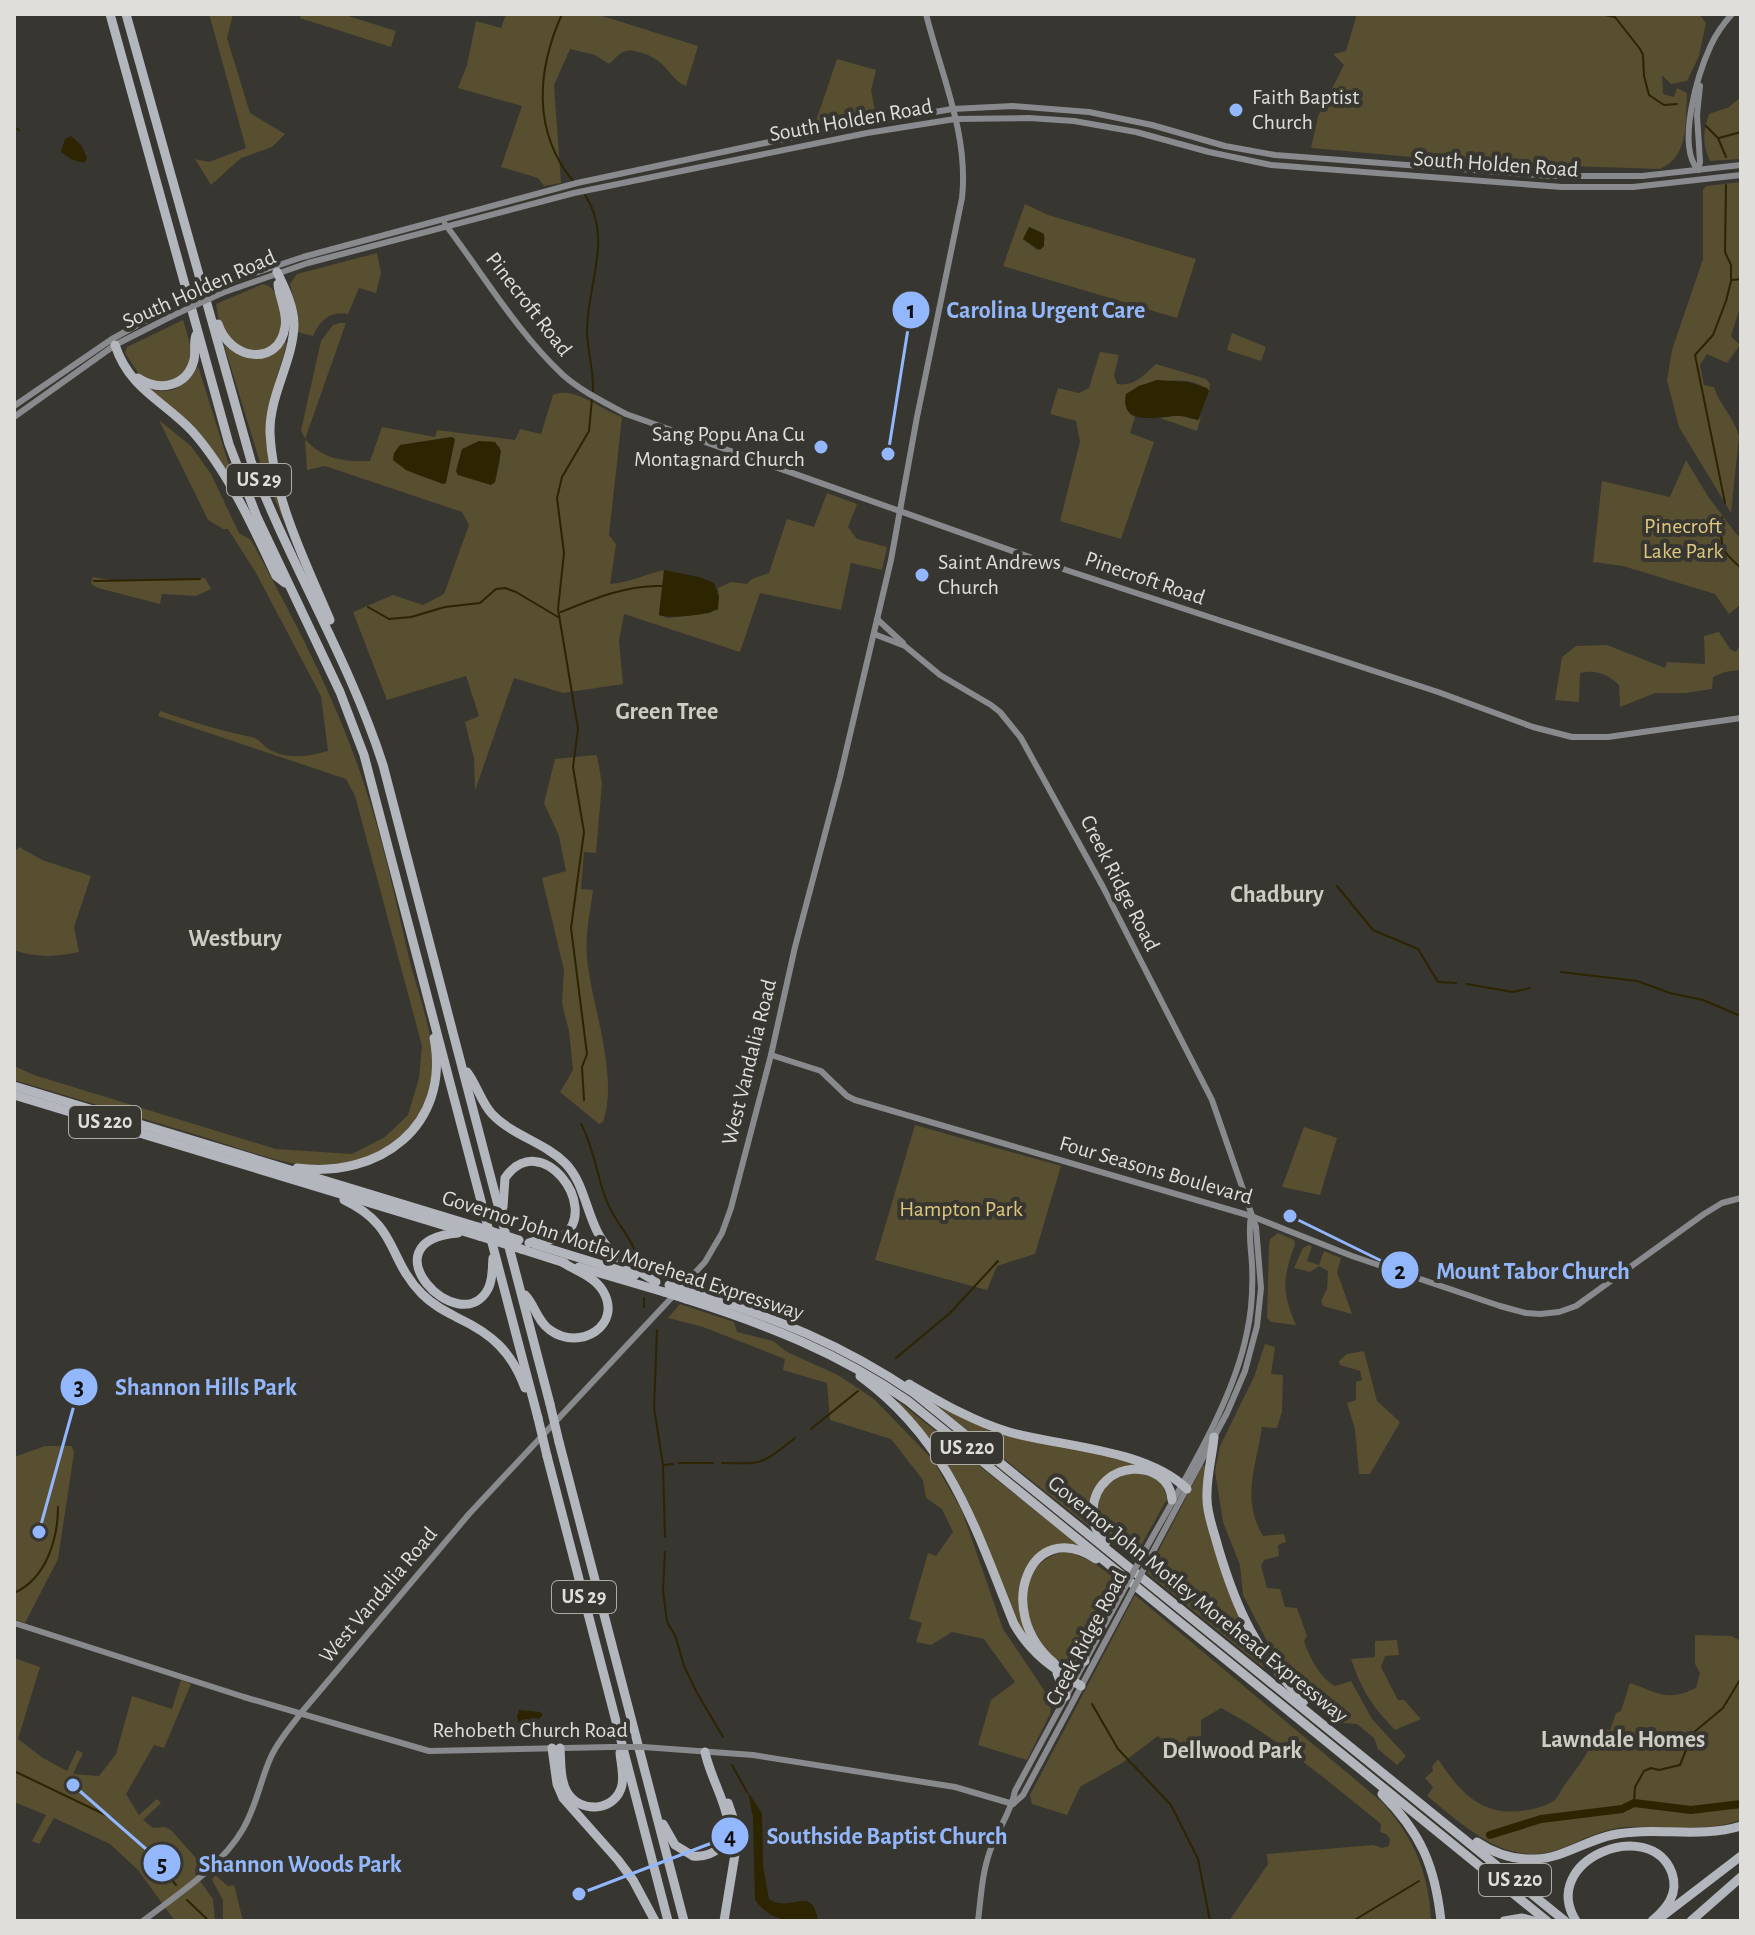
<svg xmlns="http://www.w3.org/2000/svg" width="1755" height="1935" font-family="'Alegreya Sans',sans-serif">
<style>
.green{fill:#584e30;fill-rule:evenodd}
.water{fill:#2d2402}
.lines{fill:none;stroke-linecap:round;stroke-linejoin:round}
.stream{stroke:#2d2402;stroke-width:2}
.river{stroke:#2d2402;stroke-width:8}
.secondary{stroke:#888a8e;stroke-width:6}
.highway{stroke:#b3b6bd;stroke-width:9}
.secondary-bridge{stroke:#888a8e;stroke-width:6}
.highway-bridge{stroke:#b3b6bd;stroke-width:9}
.poi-dot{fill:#92b7fd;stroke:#373630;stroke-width:3}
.labels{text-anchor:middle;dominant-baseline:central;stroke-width:8;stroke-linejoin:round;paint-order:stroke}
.shield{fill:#373630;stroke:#adaca7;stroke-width:2}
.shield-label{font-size:20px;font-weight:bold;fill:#dfdeda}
.poi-label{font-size:22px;fill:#dfdeda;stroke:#373630;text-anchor:start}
.street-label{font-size:22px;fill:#dfdeda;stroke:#373630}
.park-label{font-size:22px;fill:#ddc77f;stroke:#373630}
.neighbourhood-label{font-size:24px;font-weight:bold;fill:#ceccc5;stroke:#373630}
.leader{fill:none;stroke:#92b7fd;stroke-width:3}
.callout-dot{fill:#92b7fd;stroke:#373630;stroke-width:3}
.mark-label{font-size:24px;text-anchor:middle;font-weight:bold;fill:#111}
.callout-label{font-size:24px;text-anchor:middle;font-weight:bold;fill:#92b7fd;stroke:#373630;stroke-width:8;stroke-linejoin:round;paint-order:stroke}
</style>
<rect width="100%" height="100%" fill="#373630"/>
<g class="green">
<path d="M206,14H233L227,38L250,113L285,134L272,147L241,158L211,185L195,159L209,162L246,148L210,17Z"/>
<path d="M301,14H342L396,31L391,47L300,18Z"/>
<path d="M506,14H596L698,46L686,86C668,79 669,61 642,53C623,47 622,52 609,64L595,55L570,49L554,85L561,183L544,186L538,178L501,167L522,106L458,88L467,65L476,21L501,28Z"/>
<path d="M1357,14H1699L1706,23L1699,56L1687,81L1671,84L1662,75L1663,94L1674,97L1677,88L1687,93C1685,121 1690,156 1660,169L1479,163L1311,148L1318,116L1344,65L1333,54L1346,51Z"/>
<path d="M837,59L876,70L871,90L876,117L823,129L816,121Z"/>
<path d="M1741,97V159L1710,161C1702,144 1703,131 1709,114L1729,107Z"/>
<path d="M1741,182V304L1731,336L1740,345L1727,363L1707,354L1700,365L1704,385L1714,387C1720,406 1735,418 1739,437L1731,513L1679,427L1667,380L1672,350L1703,259V190L1706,186Z"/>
<path d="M1025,204L1048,215L1196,259L1177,318L1003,266ZM1029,227L1041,232L1045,238L1043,247L1037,250L1023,239Z"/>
<path d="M377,253L381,273L376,293L359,288L348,314C331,310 319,321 313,336L297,332V312L290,284L297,274Z"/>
<path d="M263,284C273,286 275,292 278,302C281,312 284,322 280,333C271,358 238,355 224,335C219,328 218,313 216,304Z"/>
<path d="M183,320C194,356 200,372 159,385L141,377L125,353L127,347Z"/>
<path d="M340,323H346L305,439C322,459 344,462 370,461L382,427L435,437L437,430L515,440L520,429L541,434L553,395C574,385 601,410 622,417L609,535L616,544L610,584C627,583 646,574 664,570L659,615L668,618L711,613L719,597L718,588L731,582L747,584L752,579L769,573L787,519L814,527L827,493L857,504L848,527L857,539L887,547L882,570L851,563L841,610L760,593L740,652L624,614L619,641L623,684L563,693L514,678L475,791L474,758L465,722L479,716L466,676L387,700L353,612L393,595L423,605L444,594L469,525L462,512L325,466L307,470L305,439L301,430L321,341L333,325ZM452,437L446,482L426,478L406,470L401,445ZM489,441L500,447V460L495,482Z"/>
<path d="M1232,333L1266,347L1261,361L1227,350Z"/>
<path d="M283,342L287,343L274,386L268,435L300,559L263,472L224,345C250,364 257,359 283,342Z"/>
<path d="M1100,352L1119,355L1114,375L1117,384C1134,387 1144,375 1156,364L1206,379L1210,384L1209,391C1192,374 1159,382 1138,386L1130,414L1135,417L1130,433L1154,442L1121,539L1060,521L1080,442L1076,421L1050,414L1058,388L1079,393L1089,388Z"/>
<path d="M198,366L234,481L247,514L216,457L147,388C172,397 185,386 198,366Z"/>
<path d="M1179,415L1198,420L1201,417L1197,431L1160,418Z"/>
<path d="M159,420L191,446L211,474L239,533L251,540C293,618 335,696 363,781C383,839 396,902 410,962C419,997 436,1038 432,1075C427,1118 390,1158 346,1166C301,1174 238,1147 194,1134C134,1116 74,1098 14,1080V1066L34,1075L276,1149L352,1154L385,1137L408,1115L419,1078L422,1046L355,796L346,779L158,716L160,711C190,721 220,731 252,737C260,739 264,747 272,751C292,760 309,756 328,751L321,696L256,573L228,529H223L208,520Z"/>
<path d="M1686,460L1709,498L1741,540V604L1729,614L1715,594L1623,566L1593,562L1602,481L1670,497Z"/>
<path d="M93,577L115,581L205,578L211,589L196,596L162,594L160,604L98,588L91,584Z"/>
<path d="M1719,632L1730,649L1736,652L1741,643V677L1739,670L1725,672L1713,677L1712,689L1685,693H1655L1620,707L1619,685C1608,674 1596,669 1580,673L1579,702L1555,700L1562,657L1576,646L1607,645L1665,668L1667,662L1705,664L1704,636Z"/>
<path d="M595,755L597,756L602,783L596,853L584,852L581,889L593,890C590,913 585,935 587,958C592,1007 619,1076 603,1122L599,1124L560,1092L573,1070L569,1031L562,1003L564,970L542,878L566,871L559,836L544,803L555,759Z"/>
<path d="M19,847L42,860L91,876L74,927L79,952C57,957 36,958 14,950V853Z"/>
<path d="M915,1125L1061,1166L1035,1254L997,1266L987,1290L875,1260Z"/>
<path d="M1304,1127L1337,1138L1320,1195L1282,1187Z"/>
<path d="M1278,1233L1294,1240L1295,1244C1283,1278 1281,1291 1296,1325L1271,1322L1267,1318L1269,1245L1270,1239Z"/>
<path d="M1309,1245L1312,1246L1307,1261L1319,1265L1324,1251L1341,1258L1337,1272L1352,1314L1323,1306L1321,1301L1327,1289L1328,1271L1319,1266L1310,1272L1294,1268L1303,1248Z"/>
<path d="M680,1304L734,1322L737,1332L773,1341L787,1352L838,1375L874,1399L933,1460L962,1511L1003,1629L1052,1702L1050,1714L1027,1760L978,1745L991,1700L1015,1682L984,1639L952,1632L931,1645L916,1642L922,1623L909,1619L928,1553L936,1556L953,1532L942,1509L926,1498L923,1480L891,1439L830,1420L827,1383L783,1370L785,1359L703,1327L668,1318Z"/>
<path d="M1265,1344L1275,1347L1271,1374L1283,1375L1282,1412L1277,1428L1262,1427C1256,1467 1241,1499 1263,1536L1284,1534L1286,1542L1278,1545L1279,1556L1264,1560L1261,1566L1267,1588L1280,1589L1285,1607L1297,1608L1307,1636L1304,1641C1309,1657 1321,1679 1335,1686L1351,1681L1372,1719L1406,1756L1397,1765L1378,1749L1374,1738L1357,1724L1344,1723L1291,1678L1278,1662L1243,1595L1240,1565L1223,1522L1215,1471L1220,1446L1254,1377Z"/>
<path d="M1364,1351L1377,1401L1400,1422L1370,1474H1359L1355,1429L1347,1403L1356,1400V1382L1362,1380L1360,1371L1340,1365L1339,1361L1347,1354Z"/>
<path d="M898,1401L1081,1547L1062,1546L1023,1574C1015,1597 1020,1616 1029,1638L1026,1639C1000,1590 986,1535 960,1486C944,1455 920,1429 897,1403Z"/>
<path d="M939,1404L1013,1436L1123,1460L1155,1471L1117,1469L1101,1479L1088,1504L1090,1527L937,1406Z"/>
<path d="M45,1446H72L74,1453L58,1559L25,1623L14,1619V1457Z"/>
<path d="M1203,1465L1206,1466L1204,1478L1236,1611L1267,1665L1264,1668L1147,1573Z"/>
<path d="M1126,1473C1149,1474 1162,1474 1167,1499L1133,1560L1107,1539L1095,1517L1102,1488Z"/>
<path d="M1067,1551L1093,1562L1121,1583L1083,1656L1072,1664C1026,1660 998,1564 1067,1551Z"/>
<path d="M1135,1595L1382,1802C1414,1838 1429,1873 1431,1921H1229L1268,1864L1267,1854L1373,1845L1382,1848L1389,1846L1390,1839L1386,1834L1380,1832L1381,1824C1330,1783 1280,1739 1221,1708L1201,1720V1749L1178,1757L1158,1736L1122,1763L1080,1787L1067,1815L1032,1804L1030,1795Z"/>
<path d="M1695,1635L1731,1636L1741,1641V1820C1705,1833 1663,1825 1625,1827C1602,1829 1583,1840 1562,1848C1508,1870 1466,1827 1427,1796L1433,1787L1425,1778L1433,1771L1432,1767L1438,1759C1461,1794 1483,1818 1528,1810C1535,1809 1551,1804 1556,1799C1560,1794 1562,1787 1566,1783C1579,1765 1590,1752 1597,1730L1600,1727L1610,1730L1616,1713L1621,1711L1630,1683C1659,1693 1667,1702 1696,1688L1700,1673L1695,1664Z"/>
<path d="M1397,1640L1399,1655L1385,1656L1381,1667L1398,1700H1404L1421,1719L1395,1730C1372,1706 1362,1691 1351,1659L1375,1657V1641Z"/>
<path d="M14,1658L40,1667L18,1739L43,1758L67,1771L77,1750L83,1753L73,1774L99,1776L116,1754L132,1696L172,1709L181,1680L191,1684L164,1748L154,1745L126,1794L139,1815L157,1799L161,1803L143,1820L153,1828L165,1827L171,1830L203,1866L195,1874L213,1899L215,1921H175L138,1870L110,1844L54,1818L39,1844L32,1841L46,1815L14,1802Z"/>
<path d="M215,1875L228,1886L234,1885L243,1921H223V1900L212,1880Z"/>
</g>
<g class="water">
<path d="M71,136L81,145L87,158L84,163L71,159L61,152L65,139Z"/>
<path d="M1029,227L1044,234V246L1040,250L1023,239Z"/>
<path d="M1157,380L1188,382L1207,388L1209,391L1198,420C1192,419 1186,416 1180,416C1161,415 1119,429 1126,394L1139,386Z"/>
<path d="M452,437L455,439L446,483L443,484L406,470L393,460L394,453L400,445Z"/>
<path d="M479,441L495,442L501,451L495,482L491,485L458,475L456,471L462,449Z"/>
<path d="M664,570L699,577L714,583L719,597L718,609C708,615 670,619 659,615Z"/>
<path d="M519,1710L540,1712L543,1715L530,1726L521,1729L517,1717Z"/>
<path d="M748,1792L762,1813L763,1866L769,1899C791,1914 812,1883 818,1921C792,1921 773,1924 755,1900L753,1817Z"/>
</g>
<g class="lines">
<g class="stream">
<path d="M562,14C537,70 532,131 573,181"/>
<path d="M1600,14L1615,17L1640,49L1643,55L1644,76L1649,95L1664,105L1677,104"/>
<path d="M1706,126L1718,138L1726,157"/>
<path d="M14,127L19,130"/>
<path d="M1719,138L1741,132"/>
<path d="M585,195C613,237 588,283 587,329C587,350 594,371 593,391"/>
<path d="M1732,280L1741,279"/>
<path d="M1725,503L1695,355L1713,335L1726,301L1731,281V265L1725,252L1726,185"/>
<path d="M1722,517C1721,547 1718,548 1741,568"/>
<path d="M94,581L200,579"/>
<path d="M368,607L389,619L411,617L445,607L480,603L496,589L505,588L516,592L558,617"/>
<path d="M561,612C593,599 626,585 662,586"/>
<path d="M1337,886L1373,930L1418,949L1438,982L1456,983"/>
<path d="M1561,972L1637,981L1670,993L1703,1000L1741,1016"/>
<path d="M1467,984L1513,992L1530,988"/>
<path d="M584,1100L582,1067L587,1054L571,928L584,832L573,767L578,729L558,609L564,553L557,498L562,477L589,431L592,398"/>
<path d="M581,1124C593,1145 597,1177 607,1202C616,1224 633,1238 639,1262"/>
<path d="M644,1298V1307"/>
<path d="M657,1330L654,1408L663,1465L665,1537"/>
<path d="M896,1358L950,1313L998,1261"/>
<path d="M811,1429L858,1391"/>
<path d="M679,1463H713"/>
<path d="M722,1463C766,1464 761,1464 795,1438"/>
<path d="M664,1465L673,1464"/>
<path d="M665,1552L663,1590L667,1622L675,1635L684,1666L696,1691L723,1737"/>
<path d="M14,1593C46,1579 58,1539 58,1507"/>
<path d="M1092,1704L1118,1749L1171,1805L1198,1859L1210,1921"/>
<path d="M732,1765L747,1792"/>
<path d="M14,1771L112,1818L146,1849L176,1885"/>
<path d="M1634,1803L1635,1787L1644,1771L1651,1768L1659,1770L1680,1765L1693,1733L1723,1708L1741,1678"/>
<path d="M187,1900L209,1921"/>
<path d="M1353,1921L1419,1881"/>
</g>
<path class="river" d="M1490,1835L1541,1819L1622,1809L1634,1803L1691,1810L1741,1804"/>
<g class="secondary">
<path d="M1698,170C1676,145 1698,73 1711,45C1716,34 1724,23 1732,14"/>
<path d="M1698,170L1700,162L1697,115L1700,86"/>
<path d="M445,224C483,274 517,332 563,375C581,391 604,402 626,414L1066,570L1438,692L1533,727L1572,737H1608L1741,718"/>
<path d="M219,285L303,257L577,183L807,134L952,109L1013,106L1089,112L1152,125L1225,146L1275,155L1551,176H1642L1741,165"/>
<path d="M222,293L308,263L574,193L867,133L955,119L1029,118L1074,121L1136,132L1209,152L1271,165L1562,187H1633L1741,175"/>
<path d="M14,406L112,339L172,306"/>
<path d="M14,417L115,345L174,315"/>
<path d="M877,619L903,643"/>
<path d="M874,634L905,646L940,675L991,705L1000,712L1021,738L1103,887L1212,1100L1256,1227L1261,1288L1257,1326L1245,1371L1227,1413L1149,1559"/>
<path d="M771,1055L821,1071L847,1096L855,1100L1251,1216L1352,1256L1500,1306L1526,1313L1540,1314L1559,1312L1576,1306L1704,1214L1722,1203L1741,1198"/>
<path d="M1143,1554C1179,1488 1233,1405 1247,1332C1252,1310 1253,1287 1252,1264C1251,1248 1248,1232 1251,1216"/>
<path d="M14,1623L244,1697L429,1751L611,1747"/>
<path d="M643,1747L753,1755L955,1787L1013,1804"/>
<path d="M1013,1804L1023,1795L1128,1599"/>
<path d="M143,1921C178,1894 221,1867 243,1829C256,1807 260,1782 270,1759C277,1742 290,1728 301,1713L469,1514L705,1262L722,1233L731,1208L771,1055L795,947L840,777L891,560L917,417L962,198C969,135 941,74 926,14"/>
<path d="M978,1921C981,1897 982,1873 990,1851C997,1830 1011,1813 1015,1791L1122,1593"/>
</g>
<g class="highway">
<path d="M110,14L229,444L257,517L340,692L364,755L538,1418"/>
<path d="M126,14L251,461C290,565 349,659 383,765L550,1404"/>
<path d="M277,272C285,288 294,307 294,325C293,362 269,395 270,433C273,498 305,561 330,620"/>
<path d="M218,324C230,361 279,367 285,327C288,313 279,298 278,284"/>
<path d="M115,345C130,390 163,400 192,431C227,470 254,528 276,576L285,583"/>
<path d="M138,378C159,392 187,387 194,360C196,351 193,343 196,335"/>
<path d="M467,1072C477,1085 481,1102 492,1114C513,1136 544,1142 565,1163C584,1182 586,1212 599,1235C612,1259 635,1268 656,1282"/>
<path d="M14,1086L478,1227"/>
<path d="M14,1095L479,1236"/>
<path d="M297,1168C379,1179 451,1126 434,1038"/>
<path d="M344,1200C399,1226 387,1259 422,1294C433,1305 445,1311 458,1318C492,1334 512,1352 525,1388"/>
<path d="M503,1207L505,1178C541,1127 600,1207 564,1235C553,1243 541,1238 529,1243"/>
<path d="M458,1233C363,1241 460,1342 488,1289C493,1280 492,1268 493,1258"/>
<path d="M534,1244L635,1275"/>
<path d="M521,1249L565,1263"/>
<path d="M579,1267L664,1292"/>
<path d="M692,1293C775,1317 843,1345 914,1393L1565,1921"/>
<path d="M525,1295C535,1305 537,1321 550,1330C580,1352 623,1325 603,1291C594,1276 576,1271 562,1262"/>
<path d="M686,1299C768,1325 837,1352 908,1401L1547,1921"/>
<path d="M860,1376C949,1441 975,1527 1014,1624C1031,1654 1053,1668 1081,1686"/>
<path d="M909,1384C940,1402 974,1422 1009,1432C1063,1447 1146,1449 1187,1489"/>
<path d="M1214,1437C1212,1458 1206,1478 1207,1499C1207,1515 1214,1531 1218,1547C1237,1611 1257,1654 1304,1701"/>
<path d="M559,1442L684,1921"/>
<path d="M547,1456L668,1921"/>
<path d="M1106,1542C1096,1532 1092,1523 1093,1509C1097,1458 1169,1457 1172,1500"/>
<path d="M1054,1663C992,1611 1031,1515 1096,1559"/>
<path d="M1059,1666H1074L1085,1661"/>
<path d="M1057,1673L1066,1696"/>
<path d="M552,1748L557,1784L563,1798L618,1860L633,1880L655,1921"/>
<path d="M560,1748C561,1762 560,1780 567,1792C580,1814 616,1812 622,1785C624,1775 621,1764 620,1753"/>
<path d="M1382,1794C1421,1833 1435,1866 1441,1921"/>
<path d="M663,1824L675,1845L693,1856C713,1858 732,1843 728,1821C724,1798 710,1776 705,1752"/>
<path d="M1477,1842C1495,1854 1514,1860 1535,1859C1563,1858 1585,1841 1612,1835C1654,1826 1699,1839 1741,1826"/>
<path d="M1664,1915L1741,1856"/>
<path d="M724,1921L737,1842L738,1832L728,1803"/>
<path d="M1504,1921L1522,1918L1534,1921"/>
<path d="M1576,1921C1538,1860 1650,1815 1672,1873C1679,1894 1667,1908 1652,1921"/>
<path d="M1691,1921L1741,1877"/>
</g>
<g class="secondary-bridge">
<path d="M172,306L219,285"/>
<path d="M174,315L222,293"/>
<path d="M1122,1593L1143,1554"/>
<path d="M1128,1599L1149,1559"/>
<path d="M611,1747H643"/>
</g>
<g class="highway-bridge">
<path d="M478,1227L519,1240"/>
<path d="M479,1236L521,1249"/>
<path d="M669,1285L692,1293"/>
<path d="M664,1292L686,1299"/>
<path d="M550,1404L559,1442"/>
<path d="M538,1418L547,1456"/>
</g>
</g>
<g class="poi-dot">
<circle cx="1236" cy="110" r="8"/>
<circle cx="821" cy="447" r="8"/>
<circle cx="922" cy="575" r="8"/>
</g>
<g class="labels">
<g class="shield">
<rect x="227" y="464" width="64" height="32" rx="6"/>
<rect x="69" y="1106" width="72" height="32" rx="6"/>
<rect x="931" y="1432" width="72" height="32" rx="6"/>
<rect x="552" y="1581" width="64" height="32" rx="6"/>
<rect x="1479" y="1864" width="72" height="32" rx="6"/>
</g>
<g class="shield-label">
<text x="259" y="480">US 29</text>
<text x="105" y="1122">US 220</text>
<text x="967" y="1448">US 220</text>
<text x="584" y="1597">US 29</text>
<text x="1515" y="1880">US 220</text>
</g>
<g class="poi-label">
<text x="1252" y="97">Faith Baptist<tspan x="1252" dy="25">Church</tspan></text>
<text x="805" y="434" text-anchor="end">Sang Popu Ana Cu<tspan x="805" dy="25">Montagnard Church</tspan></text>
<text x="938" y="562">Saint Andrews<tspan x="938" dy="25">Church</tspan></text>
</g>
<g class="street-label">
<text transform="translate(851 120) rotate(-10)">South Holden Road</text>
<text transform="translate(1496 164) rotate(4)">South Holden Road</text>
<text transform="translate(199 289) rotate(-24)">South Holden Road</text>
<text transform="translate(529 304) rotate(52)">Pinecroft Road</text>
<text transform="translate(1145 578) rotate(19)">Pinecroft Road</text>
<text transform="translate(1120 883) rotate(63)">Creek Ridge Road</text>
<text transform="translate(749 1062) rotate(-76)">West Vandalia Road</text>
<text transform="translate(1156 1170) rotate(16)">Four Seasons Boulevard</text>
<text transform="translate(623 1255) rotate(18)">Governor John Motley Morehead Expressway</text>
<text transform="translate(378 1595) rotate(-50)">West Vandalia Road</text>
<text transform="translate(1198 1599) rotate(39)">Governor John Motley Morehead Expressway</text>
<text transform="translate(1086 1638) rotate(-62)">Creek Ridge Road</text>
<text x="530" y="1730">Rehobeth Church Road</text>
</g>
<g class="park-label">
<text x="1683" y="526">Pinecroft<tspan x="1683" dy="25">Lake Park</tspan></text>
<text x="961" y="1209">Hampton Park</text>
</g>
<g class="neighbourhood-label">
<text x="667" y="712">Green Tree</text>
<text x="1277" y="895">Chadbury</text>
<text x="235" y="939">Westbury</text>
<text x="1623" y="1740">Lawndale Homes</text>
<text x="1232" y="1751">Dellwood Park</text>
</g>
</g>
<path class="leader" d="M888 454L911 310M1290 1216L1400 1270M39 1532L79 1387M579 1894L730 1836M73 1785L162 1863"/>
<g class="callout-dot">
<circle cx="888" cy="454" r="8"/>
<circle cx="1290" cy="1216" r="8"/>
<circle cx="39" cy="1532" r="8"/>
<circle cx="579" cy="1894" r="8"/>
<circle cx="73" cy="1785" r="8"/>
<circle cx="911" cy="310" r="20"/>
<circle cx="1400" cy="1270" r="20"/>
<circle cx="79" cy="1387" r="20"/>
<circle cx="730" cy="1836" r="20"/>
<circle cx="162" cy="1863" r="20"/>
</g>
<g class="mark-label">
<text x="911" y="318">1</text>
<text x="1400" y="1279">2</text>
<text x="79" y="1395">3</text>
<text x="730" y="1844">4</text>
<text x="162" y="1872">5</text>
</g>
<g class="callout-label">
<text x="1046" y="318">Carolina Urgent Care</text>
<text x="1533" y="1279">Mount Tabor Church</text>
<text x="206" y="1395">Shannon Hills Park</text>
<text x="887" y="1844">Southside Baptist Church</text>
<text x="300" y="1872">Shannon Woods Park</text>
</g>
<rect width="1755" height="1935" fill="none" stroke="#dfdeda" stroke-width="32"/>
</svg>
